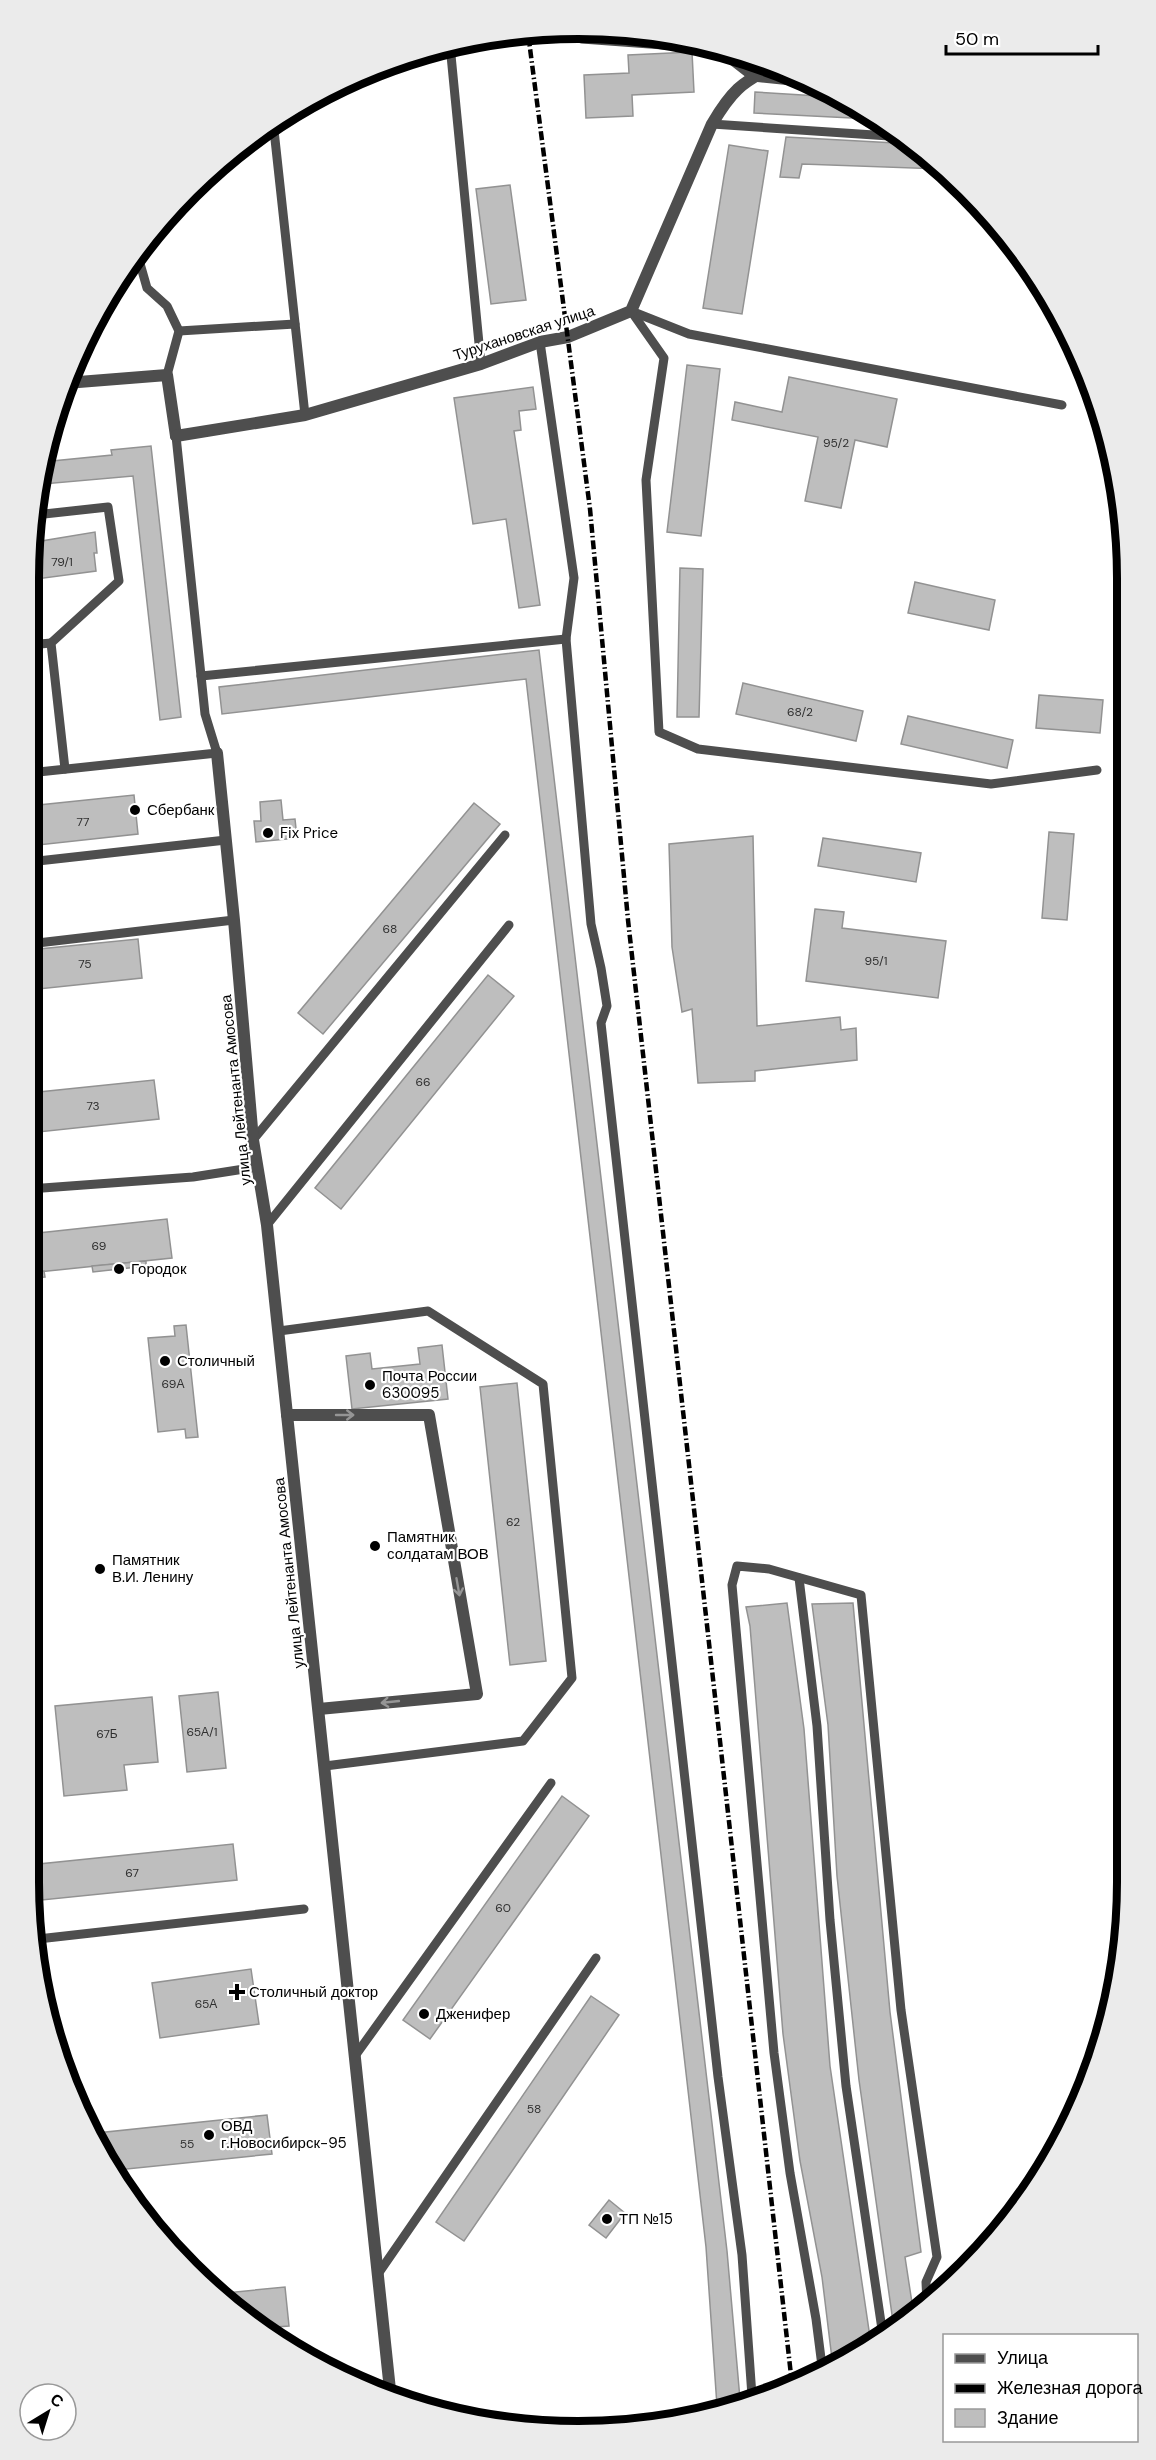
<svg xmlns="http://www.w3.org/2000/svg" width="1156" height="2460" font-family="'DM Sans',sans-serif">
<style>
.building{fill:#bebebe;stroke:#929292;stroke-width:1.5}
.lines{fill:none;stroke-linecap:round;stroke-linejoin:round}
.service{stroke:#4e4e4e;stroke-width:9}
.minor{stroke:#4e4e4e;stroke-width:12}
.tertiary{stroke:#4e4e4e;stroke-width:12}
.rail{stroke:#000;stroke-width:4.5;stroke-dasharray:9 3 1.5 3;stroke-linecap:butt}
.oneway{stroke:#959595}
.poi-dot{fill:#000;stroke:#fff;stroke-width:2}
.labels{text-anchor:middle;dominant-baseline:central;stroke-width:4.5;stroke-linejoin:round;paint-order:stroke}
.number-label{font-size:12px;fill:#303030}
.street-label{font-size:15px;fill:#000;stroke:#fff}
.poi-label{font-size:15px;fill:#000;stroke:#fff;text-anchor:start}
.rim{fill:none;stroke:#000;stroke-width:8}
</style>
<rect width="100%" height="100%" fill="#fff"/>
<g class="building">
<path d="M692,52L694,92L632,95L633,116L586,118L584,75L629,73L628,55Z"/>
<path d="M755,92L835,97L872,119L754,113Z"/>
<path d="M786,137L914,144L940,169L802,164L799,178L780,177Z"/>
<path d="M729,145L768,151L742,314L703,308Z"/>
<path d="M510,185L526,300L491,304L476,189Z"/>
<path d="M687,365L720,369L701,536L667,532Z"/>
<path d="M789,377L897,399L887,447L855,440L841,508L805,501L818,437L732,420L735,402L782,412Z"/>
<path d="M533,387L536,409L519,411L521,430L514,431L540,605L519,608L506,519L473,524L454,398Z"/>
<path d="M151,446L181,717L160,720L133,476L43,484L42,478L38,479L42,462L112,455L111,450Z"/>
<path d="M95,532L97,553H94L96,571L29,580L32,540L41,539V541Z"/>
<path d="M680,568L703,569L699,717H677Z"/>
<path d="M915,582L995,600L989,630L908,613Z"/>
<path d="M539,650L727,2251L740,2399L717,2406L706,2247L526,679L222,714L219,687Z"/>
<path d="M743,683L863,711L856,741L736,714Z"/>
<path d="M1039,695L1103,700L1100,733L1036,728Z"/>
<path d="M1123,705L1124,755L1118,754Z"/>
<path d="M908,716L1013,740L1007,768L901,744Z"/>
<path d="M134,795L138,834L29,846V806Z"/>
<path d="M281,800L283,820L295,819L297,838L256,842L254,821H261L260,802Z"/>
<path d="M474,803L500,824L323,1034L298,1013Z"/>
<path d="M1049,832L1074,834L1067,920L1042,918Z"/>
<path d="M753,836L757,1026L840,1017L841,1030L856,1028L857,1060L755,1071V1081L698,1083L692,1009L682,1012L672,947L669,844Z"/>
<path d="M823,838L921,853L916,882L818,866Z"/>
<path d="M815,909L844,912L842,928L946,941L938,998L806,981Z"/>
<path d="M138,939L142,978L29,990V950Z"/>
<path d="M488,975L514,996L341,1209L315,1188Z"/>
<path d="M154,1080L159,1119L29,1133V1093Z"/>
<path d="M167,1219L172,1258L29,1273V1234Z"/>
<path d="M146,1261V1266L93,1272L92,1266Z"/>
<path d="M44,1271L45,1277L29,1278V1273Z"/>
<path d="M186,1325L198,1437L186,1438L185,1429L158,1432L148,1338L175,1336L174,1326Z"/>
<path d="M442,1345L448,1399L352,1409L346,1356L370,1353L372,1369L420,1364L418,1348Z"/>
<path d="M517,1383L546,1661L510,1665L480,1387Z"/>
<path d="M787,1603L804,1729L830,2066L871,2344L833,2367L822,2277L800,2161L783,2034L750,1626L746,1607Z"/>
<path d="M853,1603L890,2012L921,2252L905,2257L914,2316L894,2329L859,2080L837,1876L828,1725L812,1604Z"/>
<path d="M218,1692L226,1768L187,1772L179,1696Z"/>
<path d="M152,1697L158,1762L124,1765L127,1790L64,1796L55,1706Z"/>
<path d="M562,1796L589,1816L430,2039L403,2020Z"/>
<path d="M233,1844L237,1880L32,1901L29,1865Z"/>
<path d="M251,1969L259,2024L160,2038L152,1983Z"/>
<path d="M591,1996L619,2015L464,2241L436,2222Z"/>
<path d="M267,2115L272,2154L117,2170L97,2133Z"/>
<path d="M609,2200L625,2213L606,2238L589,2225Z"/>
<path d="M285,2287L289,2326L262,2328L215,2294Z"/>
</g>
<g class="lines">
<g class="service">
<path d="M570,29L582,39L717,49L753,77L811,83"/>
<path d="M450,45L481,364"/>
<path d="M273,121L305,415"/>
<path d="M712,124L904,137"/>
<path d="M137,253L147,288L167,306L179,331L167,375"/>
<path d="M631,311L664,358L646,480L659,732L698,749L991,784L1097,770"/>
<path d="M631,311L689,334L1062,405"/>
<path d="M179,331L295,324"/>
<path d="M540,342L574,578L566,639"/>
<path d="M35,515L108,507L119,581L51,643L65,769"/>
<path d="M29,645L51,643"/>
<path d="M201,676L566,639L591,924L601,968L607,1006L601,1023L718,2077L742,2255L752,2396"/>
<path d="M29,773L217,753L205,714L176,436"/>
<path d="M29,862L226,840"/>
<path d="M29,944L234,920"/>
<path d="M253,1140L505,835"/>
<path d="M29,1189L193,1177L257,1167"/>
<path d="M267,1225L509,925"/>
<path d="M279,1331L428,1311L543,1384L572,1678L523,1741L325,1766"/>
<path d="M799,1578L817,1726L830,1920L846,2086L883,2336"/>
<path d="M38,1939L304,1909"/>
<path d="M355,2056L551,1783"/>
<path d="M378,2274L596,1958"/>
<path d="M823,2374L816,2319L790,2173L774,2053L732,1585L737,1566L769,1569L861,1595L901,2010L937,2257L926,2282L927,2304"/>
</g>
<g class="minor">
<path d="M66,383L167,375L176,436"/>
<path d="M217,753L234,920L253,1140L267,1225L390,2390"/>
<path d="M287,1415H429L477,1694L319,1709"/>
</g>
<path class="tertiary" d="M176,436L305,415L481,364L540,342L568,337L631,311L712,124C731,92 741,82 775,66"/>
<path class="rail" d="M528,33L590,509L628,920L792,2384"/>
</g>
<defs><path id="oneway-shaft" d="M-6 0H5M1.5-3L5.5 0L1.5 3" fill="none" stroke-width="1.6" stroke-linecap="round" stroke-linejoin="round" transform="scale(1.5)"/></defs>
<g class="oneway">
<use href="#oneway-shaft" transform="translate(345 1415)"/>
<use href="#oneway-shaft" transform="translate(458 1587) rotate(80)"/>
<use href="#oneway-shaft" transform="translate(390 1702) rotate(174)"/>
</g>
<g class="poi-dot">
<circle cx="135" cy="810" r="6"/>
<circle cx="268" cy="833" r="6"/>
<circle cx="119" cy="1269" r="6"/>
<circle cx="165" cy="1361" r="6"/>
<circle cx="370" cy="1385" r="6"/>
<circle cx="375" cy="1546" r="6"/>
<circle cx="100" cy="1569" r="6"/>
<path d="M234 1983h6v6h6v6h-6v6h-6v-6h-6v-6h6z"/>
<circle cx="424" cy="2014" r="6"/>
<circle cx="209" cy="2135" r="6"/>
<circle cx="607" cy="2219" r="6"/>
</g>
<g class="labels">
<g class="number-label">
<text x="836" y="443">95/2</text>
<text x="62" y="562">79/1</text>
<text x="800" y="712">68/2</text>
<text x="83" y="822">77</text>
<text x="390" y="929">68</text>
<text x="876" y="961">95/1</text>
<text x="85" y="964">75</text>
<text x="423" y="1082">66</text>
<text x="93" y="1106">73</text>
<text x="99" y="1246">69</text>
<text x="173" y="1384">69А</text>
<text x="513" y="1522">62</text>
<text x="202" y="1732">65А/1</text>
<text x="107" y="1734">67Б</text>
<text x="132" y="1873">67</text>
<text x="503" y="1908">60</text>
<text x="206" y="2004">65А</text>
<text x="534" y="2109">58</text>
<text x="187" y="2144">55</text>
</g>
<g class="street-label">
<text transform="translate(524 333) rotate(-18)">Турухановская улица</text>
<text transform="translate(236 1090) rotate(-96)">улица Лейтенанта Амосова</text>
<text transform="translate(289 1573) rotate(-96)">улица Лейтенанта Амосова</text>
</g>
<g class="poi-label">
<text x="147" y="810">Сбербанк</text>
<text x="280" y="833">Fix Price</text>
<text x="131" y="1269">Городок</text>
<text x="177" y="1361">Столичный</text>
<text x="382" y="1376">Почта России<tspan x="382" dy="17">630095</tspan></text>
<text x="387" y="1537">Памятник<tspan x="387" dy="17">солдатам ВОВ</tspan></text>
<text x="112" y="1560">Памятник<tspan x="112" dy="17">В.И. Ленину</tspan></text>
<text x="249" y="1992">Столичный доктор</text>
<text x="436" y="2014">Дженифер</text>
<text x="221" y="2126">ОВД<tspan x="221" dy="17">г.Новосибирск-95</tspan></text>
<text x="619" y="2219">ТП №15</text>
</g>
</g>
<path d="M0 0H1156V2460H0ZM578 39H578A539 539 0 0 1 1117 578V1882A539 539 0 0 1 578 2421H578A539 539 0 0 1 39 1882V578A539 539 0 0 1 578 39Z" fill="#ebebeb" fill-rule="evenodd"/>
<path class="rim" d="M578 39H578A539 539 0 0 1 1117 578V1882A539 539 0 0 1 578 2421H578A539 539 0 0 1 39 1882V578A539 539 0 0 1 578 39Z"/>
<rect x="943" y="2334" width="195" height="108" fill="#ffffff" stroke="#999999" stroke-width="1.5"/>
<rect x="955" y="2354" width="30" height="9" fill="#4e4e4e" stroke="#999999" stroke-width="1.5"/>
<text x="997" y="2364" font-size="18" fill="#000000">Улица</text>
<rect x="955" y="2384" width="30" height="9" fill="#000000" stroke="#999999" stroke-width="1.5"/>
<text x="997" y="2394" font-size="18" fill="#000000">Железная дорога</text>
<rect x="955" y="2409" width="30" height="18" fill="#bebebe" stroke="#999999" stroke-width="1.5"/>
<text x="997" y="2424" font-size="18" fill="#000000">Здание</text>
<g transform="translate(48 2412) rotate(38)"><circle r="28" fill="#ffffff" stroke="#999999" stroke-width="1.5"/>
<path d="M0-4.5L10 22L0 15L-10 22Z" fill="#000000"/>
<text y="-9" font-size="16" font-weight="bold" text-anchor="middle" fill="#000000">С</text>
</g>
<path d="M946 45v9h152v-9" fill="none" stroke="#000000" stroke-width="3"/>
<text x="955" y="45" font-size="18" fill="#000000" stroke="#ffffff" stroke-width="4.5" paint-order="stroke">50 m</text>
</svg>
